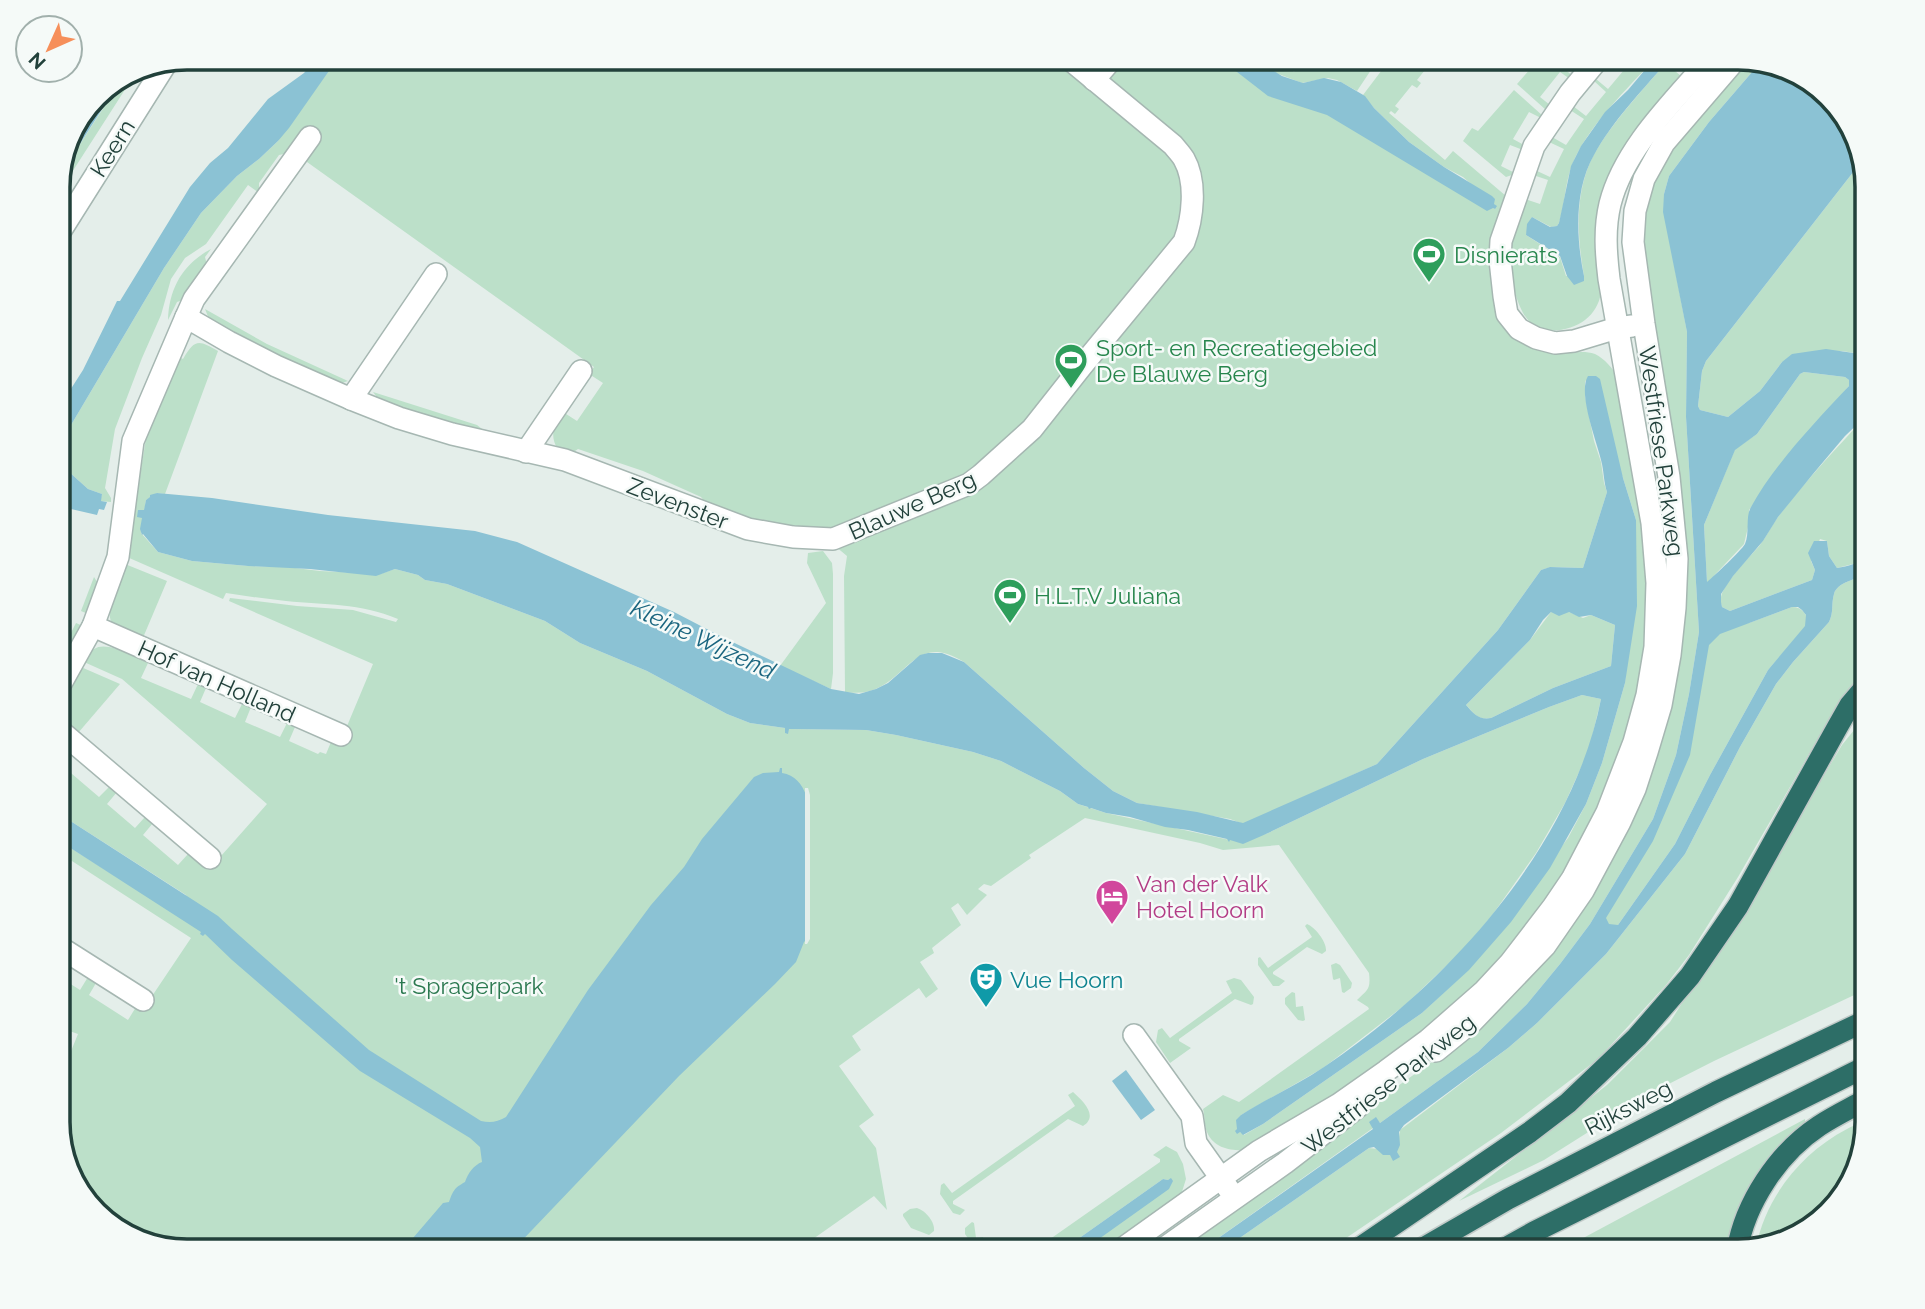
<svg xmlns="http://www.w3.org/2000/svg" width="1925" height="1309" font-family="Raleway,sans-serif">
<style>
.green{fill:#bce0c9}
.water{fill:#8bc2d4;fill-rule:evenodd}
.pier{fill:#e4eeea}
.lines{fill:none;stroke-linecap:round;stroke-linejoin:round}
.minor-casing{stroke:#a6b7b2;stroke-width:24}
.highway-casing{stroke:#c1cac8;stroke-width:24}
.minor{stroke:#fff;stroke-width:21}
.highway{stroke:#2d6e67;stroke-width:21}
.labels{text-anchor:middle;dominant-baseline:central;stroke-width:5;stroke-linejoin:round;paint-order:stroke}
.street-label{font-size:23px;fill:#22413b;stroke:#f5faf8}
.leisure-label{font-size:23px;fill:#27864d;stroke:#f5faf8;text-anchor:start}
.hotel-label{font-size:23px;fill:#b23c85;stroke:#f5faf8;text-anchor:start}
.culture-label{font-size:23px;fill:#0d838f;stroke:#f5faf8;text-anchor:start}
.park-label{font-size:23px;fill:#2b7950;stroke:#f5faf8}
.water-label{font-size:24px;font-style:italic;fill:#1a657f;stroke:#f5faf8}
.rim{fill:none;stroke:#22413b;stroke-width:3.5}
</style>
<rect width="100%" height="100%" fill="#e4eeea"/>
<g class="green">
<path d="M323,58H1228L1347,116L1495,209L1494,204L1463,177L1444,167L1409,142L1374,108L1363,95L1391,58C1406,58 1417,56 1429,65L1417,80L1421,83L1417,88L1412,85L1395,106L1399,109L1395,114L1391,111L1389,113L1445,160L1453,151L1506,196L1493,290C1496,331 1522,352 1562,353C1573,353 1584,350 1595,354C1605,359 1612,368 1618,377L1647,534L1650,637L1631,730L1580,853L1497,967L1398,1054L1247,1150C1232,1151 1214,1149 1207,1132C1204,1124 1205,1116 1203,1109L1223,1095L1239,1102L1369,1009L1368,1007L1357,1000C1367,990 1371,990 1369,973L1279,845L1223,850L1200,843L1085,818L1029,855L1031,858L991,886L984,884L978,889L987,895L967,915L958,903L951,908L961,925L932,948L934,953L920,962L938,989L926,998L919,988L852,1036L861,1050L839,1066L874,1115L859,1126L876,1148L887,1210L874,1196L796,1251H187L115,1229L75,1186L58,1130V1083L78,1034L58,1027V976L80,990L88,977L96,983L89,995L128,1020L136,1007L142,1011L191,938L58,852V840L196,927L186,895L58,813V741L68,750L58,762L99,797L110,786L117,792L107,804L135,828L145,817L153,823L143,835L178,865L188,854L205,868L211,861L221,856L267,804L122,679L84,662C87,658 89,652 94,649C107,640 135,657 148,663L141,678L191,699L198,684L206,688L200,702L235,718L242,704L251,707L245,722L280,737L287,723L295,727L289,741L318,754L320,752L326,754L331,742L342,738L373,664L229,601L230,598L297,606L353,610L396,622L398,619C360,603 325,605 286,601C266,599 246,596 226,593L223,599L127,557L147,432L177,356L183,359C195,338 199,340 218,351L165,494L157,493L146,500L141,533L158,552L192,561L248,566L287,567L320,571L380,574L395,569L418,575L425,580L447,584L545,621L580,643L647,671L727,714L750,723L785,728V733H788V729L866,730L896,735L973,752L1001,761L1060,791L1078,804L1106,813L1230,840L1266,834L1423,759L1549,707L1582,695L1601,699L1589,750L1565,803L1536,853L1493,914L1464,949L1405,1005L1344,1052L1323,1068L1241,1115L1240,1132L1244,1135L1263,1124L1422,1013L1469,969L1568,838L1586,804L1602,763L1625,683L1636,520L1623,478L1585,380V396L1594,441L1601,462L1604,483L1607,492L1583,568L1551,567L1541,570L1498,630L1377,764L1243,824L1230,819L1137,803L1113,791L1084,768L964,662C956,657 947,653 938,652C904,650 895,700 845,692L844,576L847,556L835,546L746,520L707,505L701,497L643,471L578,449L571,454L557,448C549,434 555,424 563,412L577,421L603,383L589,374L594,367L293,152L279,155L259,183V193L248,185L206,244L185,258L171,279L161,315L142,358L115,429L105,488L111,498V502L100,501L102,494L88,489L58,462V447L164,268L201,213L237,176L259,159L278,141Z"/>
<path d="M1258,58H1278L1294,72L1306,58H1379L1357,91L1337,80L1328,78L1302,83L1276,73Z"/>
<path d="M1540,58H1570L1563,68L1573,76L1570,79L1560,72L1540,97L1550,105L1546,110L1517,84Z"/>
<path d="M1622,58H1627L1631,61L1634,58H1655C1627,90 1588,125 1572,165C1565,183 1565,204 1559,223L1557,226L1551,227L1532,217L1526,235L1560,257L1566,276H1584C1578,241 1575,204 1587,170C1600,134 1645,88 1670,58H1686L1675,71L1681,76L1631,145L1601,293C1599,304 1594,313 1585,320C1571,331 1543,336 1530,322C1516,309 1508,269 1510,251C1512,233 1520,216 1525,199L1540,204L1548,180L1533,175L1535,170L1550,177L1564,149L1549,142L1552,137L1566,145L1584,119L1570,110L1573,106L1586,116L1606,92L1594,81L1596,79L1608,89L1629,64Z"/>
<path d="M1745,60L1759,64L1709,122L1669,176L1664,194V212L1687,332L1686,417L1699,632L1689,694L1676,755L1653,819L1590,924L1560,964L1527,1004L1478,1052L1380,1123L1375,1118L1370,1122L1373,1128L1200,1251H1170L1334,1131L1446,1052L1521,981L1676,658L1640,243C1642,222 1643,198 1653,180C1676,135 1713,98 1745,60Z"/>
<path d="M115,83L126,88L58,194L59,177L113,93L105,89Z"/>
<path d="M1514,90L1543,116L1541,118L1529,112L1513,139L1524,145L1523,150L1510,145L1501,166L1513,172L1512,175L1506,177L1463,141L1472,128L1478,131Z"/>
<path d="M1861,162L1867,187V355L1842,351L1782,362L1760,391L1728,417L1700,410L1698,406L1702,371L1706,361Z"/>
<path d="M211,249L205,257L207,265L186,299L177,302L168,320C169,288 183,264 211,249Z"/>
<path d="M205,309L267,344L348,381L339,384L247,342L209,319Z"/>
<path d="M1804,372L1845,377L1849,380V386L1784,461L1749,510V523L1744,544L1707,583L1704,525L1735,449L1757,434L1800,374Z"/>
<path d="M373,392L477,425L491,436L448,425L379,400Z"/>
<path d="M1867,415V556C1858,564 1848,565 1837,568L1829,556L1827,541L1820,539L1811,561L1815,570L1812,580L1730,611L1722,607C1721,603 1720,601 1721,597C1724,582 1750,557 1760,545C1767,536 1771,526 1778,517C1805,481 1837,448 1867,415Z"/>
<path d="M823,551L832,563L833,574V673L831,689L780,666L826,603L807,563L808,553Z"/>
<path d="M125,564L167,581L142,640L112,624C104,606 119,581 125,564Z"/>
<path d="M1867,575V673L1843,702L1817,740L1738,877L1689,955L1666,985L1598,1059L1501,1133L1327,1251H1221L1369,1148L1397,1151L1400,1130L1508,1048L1537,1023L1606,954L1685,854L1740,747L1776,684L1793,662L1829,622C1834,612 1831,604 1834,594C1837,582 1857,579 1867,575Z"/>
<path d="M94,577L99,585L88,614L81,611Z"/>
<path d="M1792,607C1803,607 1805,614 1810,622L1768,670L1710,775L1675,844L1618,925H1609L1605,919L1642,852L1680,756L1703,627L1749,623Z"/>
<path d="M1551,612H1569L1583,618L1591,615L1615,625L1611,666L1553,688L1491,718C1477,720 1475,714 1466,705L1530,640Z"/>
<path d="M76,623L83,626L58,673V658Z"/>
<path d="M81,667L120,684L78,733L63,719L59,708Z"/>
<path d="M1867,714V989L1714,1061L1647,1095L1544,1160L1459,1201L1607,1085L1670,1022L1789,834L1842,745Z"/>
<path d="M1307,924C1315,927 1327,942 1326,951L1322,954L1307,947L1273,972V974L1285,981L1279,986H1273L1258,965V958L1260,957L1268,968L1312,937L1305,926Z"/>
<path d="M1336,963L1340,965L1352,983L1351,988L1344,993L1342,992L1340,978L1334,980L1333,979L1331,965Z"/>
<path d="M1234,978L1241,980L1254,997L1253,1004L1251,1005L1235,999L1179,1039V1041L1191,1048L1170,1063L1156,1042L1158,1030L1162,1028L1170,1038L1232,993L1226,981Z"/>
<path d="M1292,992L1295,993L1296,1007L1303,1006L1305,1020L1303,1021L1298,1020L1285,1004V998Z"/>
<path d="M1073,1092C1083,1101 1099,1116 1083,1126L1068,1119L953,1201V1204L965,1210L960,1215L953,1213L940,1194L941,1185L944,1183L952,1193L1075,1106L1068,1095Z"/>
<path d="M1805,1119V1124C1794,1134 1782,1143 1772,1153C1748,1181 1733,1215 1728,1251H1559Z"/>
<path d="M1867,1121L1845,1194L1802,1234L1756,1247C1766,1197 1801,1153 1847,1129C1853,1125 1861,1124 1867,1121Z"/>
<path d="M1166,1146L1177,1152L1183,1164L1186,1179L1180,1198L1170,1208L1108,1251H1082L1171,1183V1179L1168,1180L1163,1179L1061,1251H1033L1160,1162V1159L1153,1155Z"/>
<path d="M917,1208C926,1211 935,1222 934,1231L929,1235L911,1228L903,1216V1214L910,1209Z"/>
<path d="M972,1222L974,1223L976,1238L983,1237L984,1251L976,1250L965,1234V1228Z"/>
</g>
<g class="water">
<path d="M317,58H338L289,128L278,141L259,159L237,176L201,213L164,268L58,447V409L83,370L117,301H120L190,187L210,163L228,148L268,99L304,73Z"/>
<path d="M1219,58H1258L1269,68L1282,76L1303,83L1324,78L1341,82L1365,96L1374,108L1409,142L1444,167L1492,196L1495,199L1494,204L1497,206L1495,209L1493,208L1487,211L1327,115L1268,96Z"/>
<path d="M1655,58H1670C1644,89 1613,120 1594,155C1574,190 1576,238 1584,276V281L1574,285L1567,276L1560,256L1526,235L1527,224L1532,217L1550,227L1557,226L1559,223L1571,166L1581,146L1605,112L1628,90Z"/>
<path d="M1759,64L1810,80L1854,129L1861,162L1706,361L1702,371L1698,406L1700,410L1728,417L1760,391L1782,362L1792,354L1826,349L1867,355V415L1845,436L1813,474L1778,517L1763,541L1733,576L1721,594V602L1722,607L1730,611L1812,580L1815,570L1808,553L1814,541H1827L1829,556L1837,568C1848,566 1858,564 1867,556V575C1857,579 1837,582 1834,594C1831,604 1834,612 1829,622L1793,662L1776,684L1740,747L1685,854L1606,954L1537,1023L1508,1048L1404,1125L1399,1132L1400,1145L1397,1152L1400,1157L1393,1161L1390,1155H1383L1374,1147L1369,1148L1221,1251H1200L1373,1129L1369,1122L1376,1117L1380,1123L1478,1052L1527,1004L1560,964L1590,924L1653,819L1676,755L1689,694L1699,632L1686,417L1687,332L1663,212L1664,194L1669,176L1709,122ZM1804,372L1845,377L1849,380V386C1816,421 1774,465 1751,507C1745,517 1750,533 1745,544C1741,551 1714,576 1707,582L1704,525L1735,450L1757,434L1800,374ZM1792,607H1798L1802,610L1806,615L1805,626L1768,670L1710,775L1675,844L1618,925L1609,924L1606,918L1653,841L1690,755L1709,645L1720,634Z"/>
<path d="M105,89L113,92L59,177L96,95Z"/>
<path d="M1588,376H1596L1600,379L1623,478L1636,520L1637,606L1625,683L1602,763L1586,804L1550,868L1511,922L1469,970L1422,1013L1263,1124L1243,1135L1240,1132L1237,1134L1235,1131L1237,1129L1236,1120L1241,1115C1268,1098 1297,1085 1324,1067C1446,985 1572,848 1601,699L1582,695L1549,707L1423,759L1266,834L1243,844L1230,840L1229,842L1227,839L1188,830L1165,827L1130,817L1106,813L1091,808L1089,809L1088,807L1078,804L1060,791L1001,761L973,752L896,735L866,730L789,729L788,734L785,733V728L750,723L727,714L647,671L580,643L545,621L447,584L425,580L418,575L395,569L376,576L310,569L248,566L192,561L158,552L143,534L142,535L140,529L142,518L137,517L138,510H144L146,500L150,497V495L157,493L212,498L328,515L475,531L517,542L674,612L724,638L831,689L859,694L876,689L888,683L920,655L928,653H942L964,662L1084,768L1113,791L1137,803L1197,812L1243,823L1377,764L1498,630L1541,570L1550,567L1583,568L1607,492C1604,483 1604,474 1602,464C1598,444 1577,394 1588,376ZM1551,612L1559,616L1569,612L1579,617L1591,615L1615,625L1611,666L1553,688L1491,718C1479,720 1474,714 1466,705L1530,640L1543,620Z"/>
<path d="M58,462L88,489L102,494L101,501L107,502L104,510L99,509L97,515L58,506Z"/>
<path d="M780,768H782V773C795,775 802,784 806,795L807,939L804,942L796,962L775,984L679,1076L512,1251H406L413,1238L443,1203L449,1202C453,1191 454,1188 465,1182C468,1173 474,1165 482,1162L480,1147L470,1138L360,1071L232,960L205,934L203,936L200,934L201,932L58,840V813L218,916L232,929L369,1050L481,1121C491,1123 497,1122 506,1117L588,990L651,905L684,867L702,839L754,777L763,773L779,772Z"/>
<path d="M1126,1070L1155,1110L1141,1120L1112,1081Z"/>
<path d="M1171,1178L1173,1181L1169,1189L1082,1251H1061L1163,1179L1168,1180Z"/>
</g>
<path class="pier" d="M805,788H808L810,795V939L807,944H805Z"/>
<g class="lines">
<defs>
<g id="minor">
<path d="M1599,58L1570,93L1534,146L1501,241L1500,260L1504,296L1507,314L1519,329L1536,338L1555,343L1574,341L1617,328L1632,326"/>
<path d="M1094,80L1113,58"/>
<path d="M58,235L167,62"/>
<path d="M186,317L194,299L310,137"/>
<path d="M351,399L436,274"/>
<path d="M526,452L581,371"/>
<path d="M93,626L341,735"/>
<path d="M58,689L93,626L118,557L133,441L186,317L229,342L276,366L351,399L399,418L452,434L565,460L748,529L793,537L833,539L969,484L981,475L1032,429L1081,367L1184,242C1193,218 1197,182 1184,159C1181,154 1177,150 1173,145L1068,58"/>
<path d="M58,729L210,858"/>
<path d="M58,946L143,1000"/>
<path d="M1134,1035L1192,1116L1196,1143L1230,1191"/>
<path d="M1436,1051L1473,1021L1545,946L1583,891L1620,822L1635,789L1647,752L1661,705L1670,655L1675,608L1677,559L1669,477L1644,324L1633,242L1635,211L1644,179L1664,143L1737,58"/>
<path d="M1119,1251L1259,1151L1339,1104L1386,1071L1428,1040L1484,991L1510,963L1553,907L1572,879L1607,812L1634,742L1647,695L1655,647L1657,583L1652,523L1609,279C1606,254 1604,229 1610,204C1624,148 1675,100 1711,58"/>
<path d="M1160,1251L1285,1163L1359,1106"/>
</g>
<g id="highway">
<path d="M1355,1251L1530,1132L1568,1103L1637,1037L1690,976L1738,906L1838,726L1850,705L1867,685"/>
<path d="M1418,1251L1508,1199L1716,1092L1867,1020"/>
<path d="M1500,1251L1534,1232L1867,1066"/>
<path d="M1737,1251C1745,1203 1778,1153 1819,1126C1834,1116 1851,1108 1867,1099"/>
</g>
</defs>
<use href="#minor" class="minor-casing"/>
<use href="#highway" class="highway-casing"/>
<use href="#minor" class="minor"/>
<use href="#highway" class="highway"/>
</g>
<defs>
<symbol id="stadium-pin" viewBox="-11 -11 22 30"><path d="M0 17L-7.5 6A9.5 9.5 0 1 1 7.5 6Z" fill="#2e9e5b" stroke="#f5faf8"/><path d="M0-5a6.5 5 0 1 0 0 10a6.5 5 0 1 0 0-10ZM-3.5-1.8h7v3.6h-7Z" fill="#fff"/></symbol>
<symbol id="hotel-pin" viewBox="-11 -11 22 30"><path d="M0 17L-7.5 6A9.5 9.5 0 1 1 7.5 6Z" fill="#d1479c" stroke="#f5faf8"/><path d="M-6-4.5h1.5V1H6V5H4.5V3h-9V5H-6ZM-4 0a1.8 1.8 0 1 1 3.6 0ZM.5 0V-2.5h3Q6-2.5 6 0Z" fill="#fff"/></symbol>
<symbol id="theatre-pin" viewBox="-11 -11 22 30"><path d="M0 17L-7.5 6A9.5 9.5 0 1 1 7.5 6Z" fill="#0f9aa8" stroke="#f5faf8"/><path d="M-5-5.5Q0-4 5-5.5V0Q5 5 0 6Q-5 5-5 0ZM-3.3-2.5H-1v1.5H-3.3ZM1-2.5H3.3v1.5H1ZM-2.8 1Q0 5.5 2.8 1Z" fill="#fff"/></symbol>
</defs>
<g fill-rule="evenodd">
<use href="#stadium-pin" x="1410" y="235" width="38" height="52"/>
<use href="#stadium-pin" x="1052" y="341" width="38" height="52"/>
<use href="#stadium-pin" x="991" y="576" width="38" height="52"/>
<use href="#hotel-pin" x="1093" y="877" width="38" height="52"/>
<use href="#theatre-pin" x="967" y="960" width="38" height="52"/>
</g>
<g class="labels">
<g class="street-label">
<text transform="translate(112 148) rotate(-58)">Keern</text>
<text transform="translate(1662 451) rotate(82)">Westfriese Parkweg</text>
<text transform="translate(678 503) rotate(21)">Zevenster</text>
<text transform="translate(912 505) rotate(-24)">Blauwe Berg</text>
<text transform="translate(217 681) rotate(24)">Hof van Holland</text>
<text transform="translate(1388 1084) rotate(-38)">Westfriese Parkweg</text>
<text transform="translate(1628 1107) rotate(-27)">Rijksweg</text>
</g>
<g class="leisure-label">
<text x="1454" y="254">Disnierats</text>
<text x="1096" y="347">Sport- en Recreatiegebied<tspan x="1096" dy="26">De Blauwe Berg</tspan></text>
<text x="1034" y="595">H.L.T.V Juliana</text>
</g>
<g class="hotel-label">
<text x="1136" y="883">Van der Valk<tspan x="1136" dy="26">Hotel Hoorn</tspan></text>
</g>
<g class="culture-label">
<text x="1010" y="979">Vue Hoorn</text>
</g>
<g class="park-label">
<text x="469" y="985">'t Spragerpark</text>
</g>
<g class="water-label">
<text transform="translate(703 639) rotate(25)">Kleine Wijzend</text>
</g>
</g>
<path d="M0 0H1925V1309H0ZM187 70H1738A117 117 0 0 1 1855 187V1122A117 117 0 0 1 1738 1239H187A117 117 0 0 1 70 1122V187A117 117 0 0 1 187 70Z" fill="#f5faf8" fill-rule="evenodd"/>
<path class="rim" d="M187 70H1738A117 117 0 0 1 1855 187V1122A117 117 0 0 1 1738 1239H187A117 117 0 0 1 70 1122V187A117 117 0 0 1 187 70Z"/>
<g transform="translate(49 49) rotate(225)"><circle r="33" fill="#f5faf8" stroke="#a1b0ac" stroke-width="2"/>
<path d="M0-5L12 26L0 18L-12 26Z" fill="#f68f5a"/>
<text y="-10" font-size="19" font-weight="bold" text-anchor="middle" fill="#22413b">N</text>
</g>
</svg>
